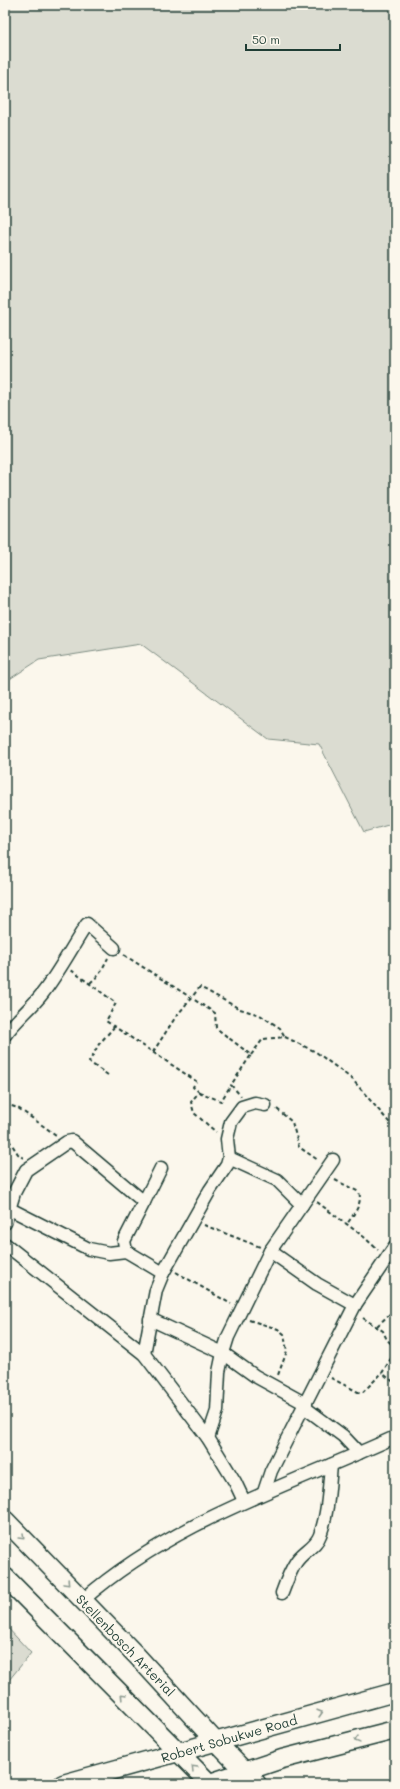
<svg xmlns="http://www.w3.org/2000/svg" width="400" height="1789" font-family="Mali,sans-serif">
<style>
.green{fill:#dbdcd1;stroke:#7d8c82}
.lines{fill:none;stroke-linecap:round;stroke-linejoin:round}
.street-casing{stroke:#1f3d34;stroke-width:15}
.primary-casing{stroke:#1f3d34;stroke-width:21}
.path{stroke:#1f3d34;stroke-width:2;stroke-dasharray:4 3;stroke-linecap:butt}
.street{stroke:#fbf7ec;stroke-width:12}
.primary{stroke:#fbf7ec;stroke-width:18}
.oneway{stroke:#8d9a90}
.labels{text-anchor:middle;dominant-baseline:central;stroke-width:4;stroke-linejoin:round;paint-order:stroke}
.street-label{font-size:13px;fill:#1f3d34;stroke:#fbf7ec}
</style>
<rect width="100%" height="100%" fill="#fbf7ec"/>
<filter id="ink" filterUnits="userSpaceOnUse"><feTurbulence type="fractalNoise" baseFrequency=".025" numOctaves="2"/><feDisplacementMap in="SourceGraphic" scale="8" xChannelSelector="R" yChannelSelector="G"/><feConvolveMatrix kernelMatrix="1 2 1 2 8 2 1 2 1" color-interpolation-filters="sRGB"/></filter>
<g filter="url(#ink)">
<g class="green">
<path d="M5,5H395V823L364,832L319,744L268,739L141,644L39,660L5,682Z"/>
<path d="M5,1625L31,1653L5,1685Z"/>
</g>
<g class="lines">
<defs>
<g id="street">
<path d="M5,1035C16,1020 31,1008 42,994C59,972 72,947 87,924L114,948"/>
<path d="M229,1158L277,1180L302,1205"/>
<path d="M144,1202L161,1168"/>
<path d="M10,1209L89,1249L109,1253L126,1251"/>
<path d="M5,1223L14,1193L26,1170L67,1142L72,1141L144,1202L124,1241L126,1251L163,1273"/>
<path d="M5,1244L144,1354L208,1438L235,1482L244,1501"/>
<path d="M270,1251L317,1284L355,1305"/>
<path d="M150,1319L223,1353L255,1376L306,1404"/>
<path d="M144,1354L156,1290L163,1273L210,1190L227,1165L229,1158L227,1139L231,1122L242,1107L255,1103L265,1105"/>
<path d="M304,1407L343,1436L359,1453"/>
<path d="M208,1438L217,1411L219,1372L223,1353L228,1337L270,1251L333,1160"/>
<path d="M264,1492L271,1471L282,1449L355,1305L395,1246"/>
<path d="M282,1593C286,1582 290,1571 296,1562C303,1551 316,1547 320,1535C328,1514 329,1488 331,1465"/>
<path d="M83,1600C173,1521 288,1486 395,1437"/>
</g>
<g id="primary">
<path d="M5,1520L137,1656L216,1742L257,1784"/>
<path d="M5,1577L210,1784"/>
<path d="M63,1784L395,1692"/>
<path d="M207,1784L282,1759L395,1730"/>
</g>
</defs>
<use href="#street" class="street-casing"/>
<use href="#primary" class="primary-casing"/>
<g class="path">
<path d="M124,955L215,1013L216,1028L251,1055L231,1085L241,1096"/>
<path d="M71,970L116,1003L106,1021L196,1081L193,1087L199,1092L191,1102L194,1113L216,1132"/>
<path d="M90,983L99,975L108,958"/>
<path d="M153,1052L175,1018L200,987L240,1009L260,1015L280,1028L285,1037"/>
<path d="M251,1055L263,1039L285,1037L316,1052L352,1079L395,1129"/>
<path d="M108,1075L89,1062L99,1044L115,1026"/>
<path d="M199,1092L221,1101L231,1085"/>
<path d="M5,1104L18,1108L56,1135"/>
<path d="M277,1109L292,1122L299,1147L318,1160"/>
<path d="M5,1134L18,1154L23,1158"/>
<path d="M335,1180L359,1192C363,1204 353,1215 347,1224"/>
<path d="M317,1202L364,1237L378,1250"/>
<path d="M204,1225L260,1247"/>
<path d="M176,1272L231,1304"/>
<path d="M363,1318L383,1331L387,1340L395,1347"/>
<path d="M249,1320L278,1329L284,1334L287,1351L278,1375"/>
<path d="M377,1326L395,1309"/>
<path d="M395,1352L382,1373L395,1383"/>
<path d="M331,1378L358,1392H363L382,1373"/>
</g>
<use href="#street" class="street"/>
<use href="#primary" class="primary"/>
</g>
<defs><path id="oneway-chevron" d="M-2-3.5L2.5 0L-2 3.5" fill="none" stroke-width="1.6" stroke-linecap="round" stroke-linejoin="round"/></defs>
<g class="oneway">
<use href="#oneway-chevron" transform="translate(22 1537) rotate(45)"/>
<use href="#oneway-chevron" transform="translate(67 1583) rotate(47)"/>
<use href="#oneway-chevron" transform="translate(123 1696) rotate(-134)"/>
<use href="#oneway-chevron" transform="translate(320 1713) rotate(-16)"/>
<use href="#oneway-chevron" transform="translate(357 1740) rotate(165)"/>
<use href="#oneway-chevron" transform="translate(194 1768) rotate(-135)"/>
</g>
</g>
<g class="labels">
<g class="street-label">
<text transform="translate(126 1645) rotate(46)">Stellenbosch Arterial</text>
<text transform="translate(229 1738) rotate(-16)">Robert Sobukwe Road</text>
</g>
</g>
<rect width="400" height="1789" fill="none" stroke="#fbf7ec" stroke-width="20"/>
<rect x="10" y="10" width="380" height="1769" fill="none" stroke="#1f3d34" stroke-width="1.5" filter="url(#ink)"/>
<path d="M246 44v6h94v-6" fill="none" stroke="#1f3d34" stroke-width="2"/>
<text x="252" y="44" font-size="12" fill="#1f3d34" stroke="#fbf7ec" stroke-width="3" paint-order="stroke">50 m</text>
</svg>
